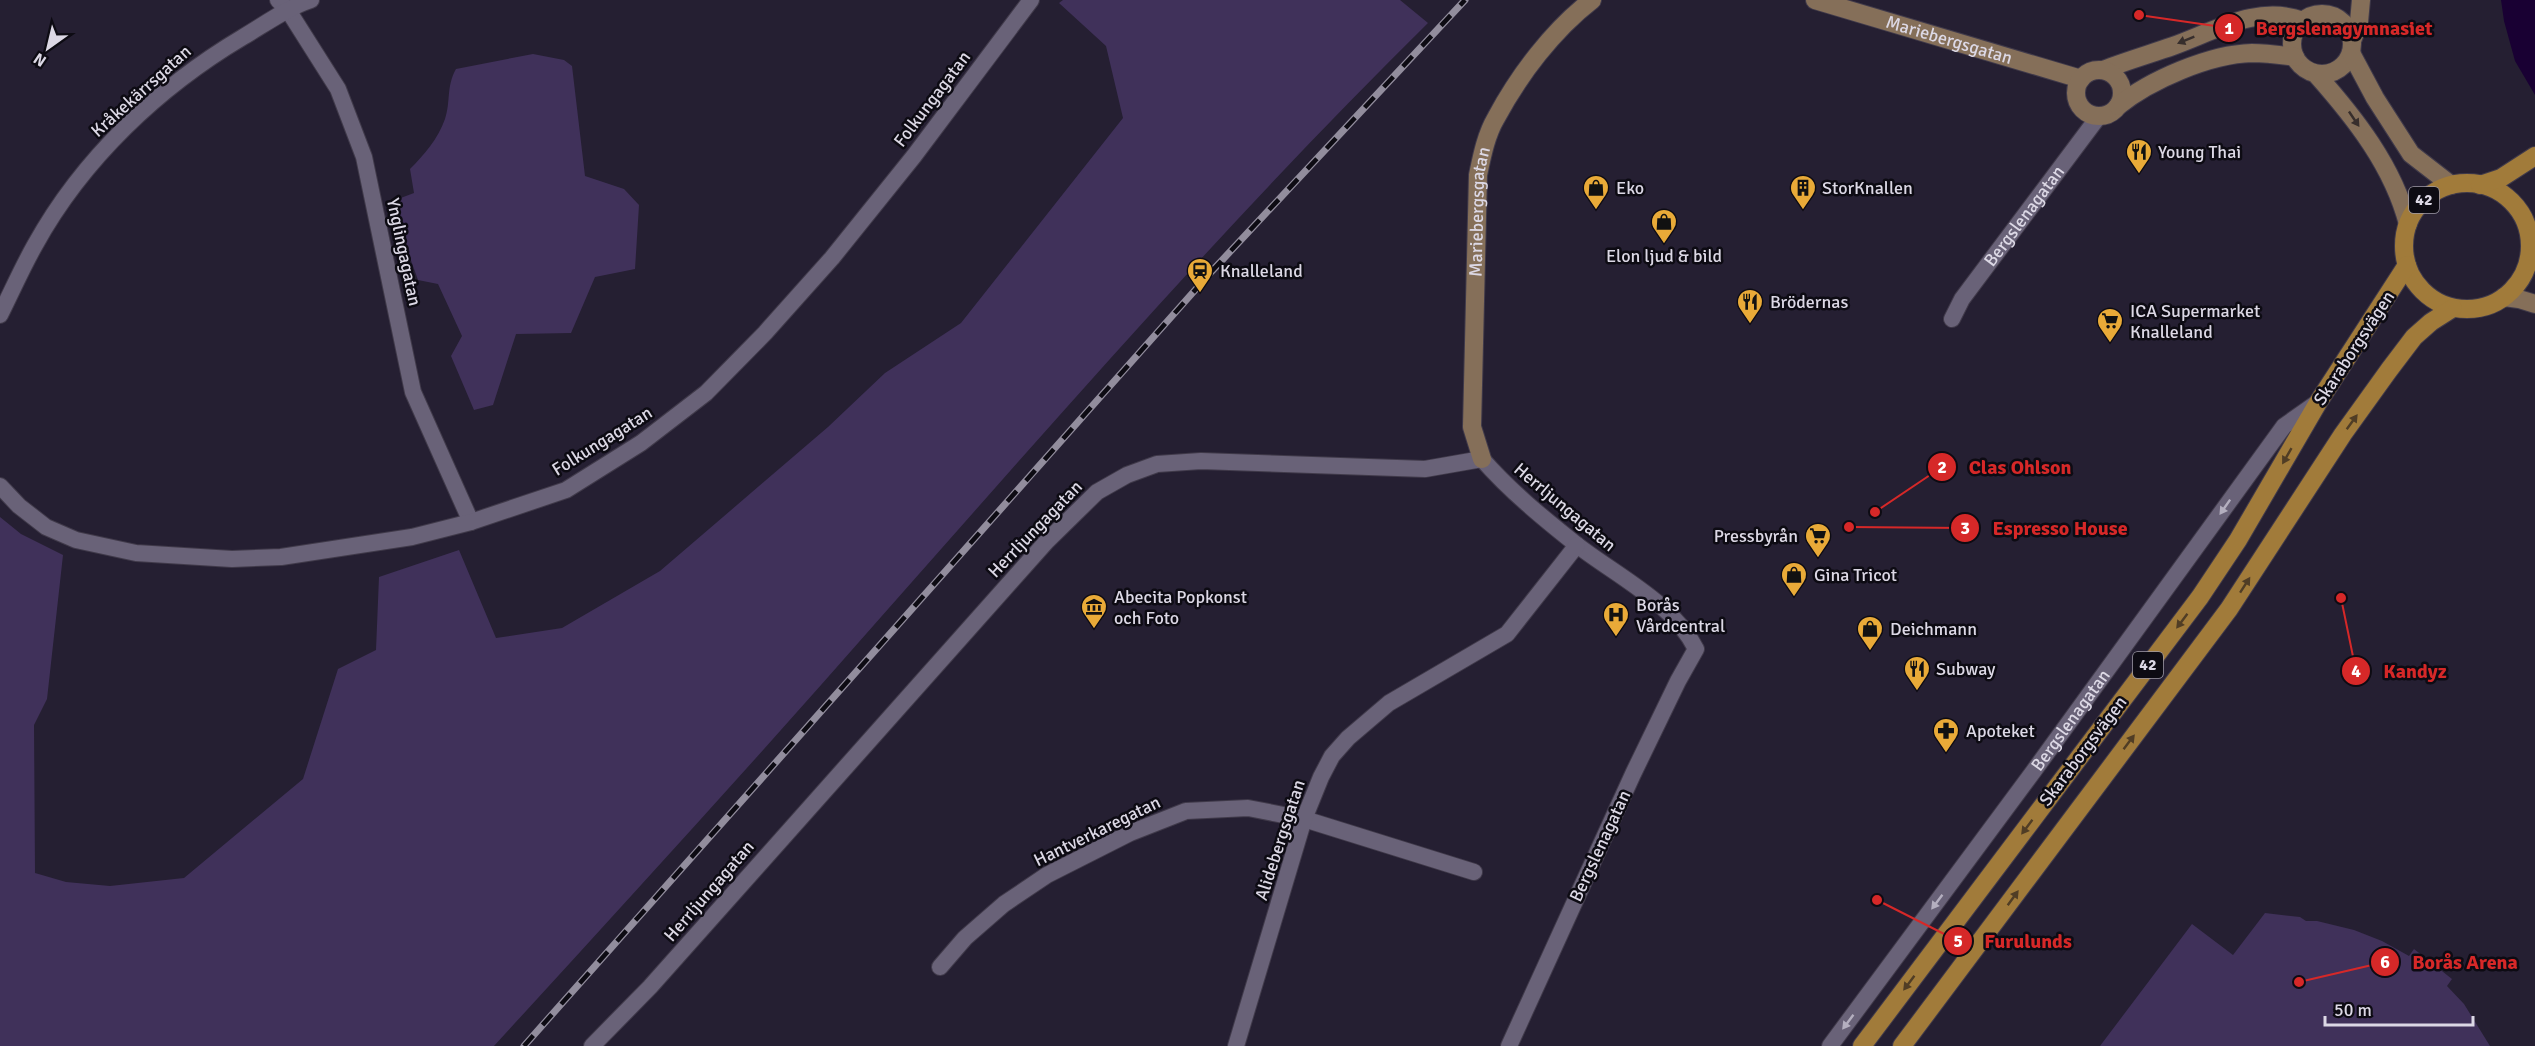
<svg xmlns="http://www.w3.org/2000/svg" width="2535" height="1046" font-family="Signika,sans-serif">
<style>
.green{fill:#40315a}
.water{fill:#190033}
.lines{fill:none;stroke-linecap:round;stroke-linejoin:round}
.street-casing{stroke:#403a4a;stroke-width:18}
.secondary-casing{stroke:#403a4a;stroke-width:20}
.primary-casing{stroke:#403a4a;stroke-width:20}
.street{stroke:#696278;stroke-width:16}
.secondary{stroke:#856f59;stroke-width:18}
.primary{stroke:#a17b3a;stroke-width:18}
.rail-casing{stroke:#928d9d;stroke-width:7}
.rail{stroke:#0d0b13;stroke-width:4.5;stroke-dasharray:14;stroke-linecap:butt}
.oneway{fill:#372e2c}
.oneway2{fill:#503d25}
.oneway3{fill:#b4afbf}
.labels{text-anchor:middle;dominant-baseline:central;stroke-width:5;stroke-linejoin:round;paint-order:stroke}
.shield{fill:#0d0b13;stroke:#9e9aa6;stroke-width:1.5}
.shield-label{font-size:16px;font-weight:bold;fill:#dcd8e5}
.street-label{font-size:18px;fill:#dcd8e5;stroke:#0d0b13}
.poi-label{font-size:18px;fill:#dcd8e5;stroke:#0d0b13;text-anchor:start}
.leader{fill:none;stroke:#d62828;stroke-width:2}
.callout-dot{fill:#d62828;stroke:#0d0b13;stroke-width:2}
.mark-label{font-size:18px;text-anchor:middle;font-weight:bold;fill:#fff}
.callout-label{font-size:20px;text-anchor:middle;font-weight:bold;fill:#d62828;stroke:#0d0b13;stroke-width:5;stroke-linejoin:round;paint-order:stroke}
</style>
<rect width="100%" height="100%" fill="#251f32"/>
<g class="green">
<path d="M1063,0H1400L1428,23C1236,212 1059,416 881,617C754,762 624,904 494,1046H0V517L21,534L63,555L47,699L34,725L35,873L66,882L110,886L184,878L303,779L338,669L376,650L379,577L459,550L496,638L562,628L660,571L828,427L885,373L961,323L1123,118L1106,46L1059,3Z"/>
<path d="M533,54L564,60L572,66L585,176L624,189L639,205L635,269L595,277L571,333L516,334L493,405L474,410L451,356L462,336L438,284L418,280L390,202L414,193L410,169C424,155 438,139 445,119C451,101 446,87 456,69Z"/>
<path d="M2265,913L2300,917L2306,921H2317L2354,930L2382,941L2409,956L2414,949L2452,979L2447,986L2464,1004L2490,1046H2100L2192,924L2233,955Z"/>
</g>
<path class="water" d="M2501,0H2535V95L2515,61L2504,21Z"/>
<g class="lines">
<defs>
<g id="street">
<path d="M278,0L288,10L338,89L364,157L413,392L471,522"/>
<path d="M0,315C12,291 22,268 35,245C83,158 159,87 243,37C265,24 287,8 311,0"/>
<path id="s1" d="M1952,319L1962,299L2099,116"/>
<path d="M0,486L19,506L46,527L76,540L136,553L232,559L281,557L412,537L471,522L566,490L641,443L706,393L765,333L832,258L914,156L1031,0"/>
<path d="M940,967L965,938L1004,904L1047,875L1130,833L1186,811L1248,808L1304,819L1474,872"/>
<path d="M592,1046L650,987L1047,541L1097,492L1127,475L1157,464L1201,461L1425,469L1482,459C1510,491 1543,518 1577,545C1617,576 1673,603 1696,649L1678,681L1633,774L1509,1046"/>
<path d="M1236,1046L1304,819L1321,777L1332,756L1348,738L1389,703L1507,634L1577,545"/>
<path id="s2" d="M1830,1046L2033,772L2284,426L2318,402"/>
</g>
<g id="secondary">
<path id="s3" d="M1815,0L2081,79"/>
<circle cx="2322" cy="44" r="30"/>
<path d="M2352,41L2359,22L2361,0"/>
<path d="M2351,53L2375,98L2411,154L2451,185"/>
<path d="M2103,70C2126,61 2150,54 2173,46C2215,31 2258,4 2303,21"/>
<circle cx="2099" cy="93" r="23"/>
<path d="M2316,74C2355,118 2393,166 2408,224"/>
<path d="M2118,106C2150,80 2210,54 2252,53C2266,53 2281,55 2295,57"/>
<path d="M2530,254L2535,260"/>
<path d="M2504,297L2519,299L2535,304"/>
<path id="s4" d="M1482,459L1472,427L1478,175C1482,156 1486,135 1496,118C1519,75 1553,30 1592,0"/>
</g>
<g id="primary">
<circle cx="2467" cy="246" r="63"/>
<path d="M2480,185L2501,178L2535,156"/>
<path d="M1862,1046L2200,597L2238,540L2319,401L2407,265"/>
<path d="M1902,1046L2229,609L2343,434L2389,370L2414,337L2431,322L2453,308"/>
</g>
</defs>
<use href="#street" class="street-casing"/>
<use href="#secondary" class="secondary-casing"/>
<use href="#primary" class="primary-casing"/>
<use href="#street" class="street"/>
<use href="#secondary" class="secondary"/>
<use href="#primary" class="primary"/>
<defs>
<path id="rail" d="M524,1046L1212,271L1465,0"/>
</defs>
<use href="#rail" class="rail-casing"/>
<use href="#rail" class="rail"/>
</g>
<defs><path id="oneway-solid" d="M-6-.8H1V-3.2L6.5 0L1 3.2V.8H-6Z" transform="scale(1.5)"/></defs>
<g class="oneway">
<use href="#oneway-solid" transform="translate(2186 40) rotate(158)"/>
<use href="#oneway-solid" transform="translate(2354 119) rotate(56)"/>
</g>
<g class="oneway2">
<use href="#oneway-solid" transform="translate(2352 422) rotate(-54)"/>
<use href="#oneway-solid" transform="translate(2287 456) rotate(120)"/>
<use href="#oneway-solid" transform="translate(2245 585) rotate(-57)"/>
<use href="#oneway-solid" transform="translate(2182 621) rotate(127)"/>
<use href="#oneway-solid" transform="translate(2129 742) rotate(-53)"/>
<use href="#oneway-solid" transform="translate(2027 827) rotate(127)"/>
<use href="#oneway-solid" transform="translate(2013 898) rotate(-54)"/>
<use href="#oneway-solid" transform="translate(1909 983) rotate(127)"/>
</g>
<g class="oneway3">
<use href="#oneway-solid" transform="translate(2225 507) rotate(125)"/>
<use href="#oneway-solid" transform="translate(1937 902) rotate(127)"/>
<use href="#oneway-solid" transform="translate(1848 1022) rotate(127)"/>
</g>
<defs>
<symbol id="restaurant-pin" viewBox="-11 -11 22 30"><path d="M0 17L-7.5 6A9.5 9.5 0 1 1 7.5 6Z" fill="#e9aa38" stroke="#0d0b13"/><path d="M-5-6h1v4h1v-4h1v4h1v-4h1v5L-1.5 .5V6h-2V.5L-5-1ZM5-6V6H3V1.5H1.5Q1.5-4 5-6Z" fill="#111"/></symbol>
<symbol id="shop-pin" viewBox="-11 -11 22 30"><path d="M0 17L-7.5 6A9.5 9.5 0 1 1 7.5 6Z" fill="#e9aa38" stroke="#0d0b13"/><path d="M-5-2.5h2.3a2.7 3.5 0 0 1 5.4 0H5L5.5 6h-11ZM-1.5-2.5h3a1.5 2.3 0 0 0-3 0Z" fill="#111"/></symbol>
<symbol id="building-pin" viewBox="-11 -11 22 30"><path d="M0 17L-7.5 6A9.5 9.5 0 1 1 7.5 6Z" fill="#e9aa38" stroke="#0d0b13"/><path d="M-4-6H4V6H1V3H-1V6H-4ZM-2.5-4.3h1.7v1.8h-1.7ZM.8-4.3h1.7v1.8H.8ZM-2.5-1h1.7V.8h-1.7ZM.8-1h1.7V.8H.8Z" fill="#111"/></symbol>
<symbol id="station-pin" viewBox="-11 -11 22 30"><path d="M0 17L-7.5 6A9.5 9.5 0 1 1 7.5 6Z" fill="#e9aa38" stroke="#0d0b13"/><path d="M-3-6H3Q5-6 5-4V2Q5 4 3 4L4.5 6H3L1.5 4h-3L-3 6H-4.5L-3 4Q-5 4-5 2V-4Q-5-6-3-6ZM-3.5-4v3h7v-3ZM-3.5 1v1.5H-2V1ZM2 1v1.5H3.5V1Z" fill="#111"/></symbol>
<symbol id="supermarket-pin" viewBox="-11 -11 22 30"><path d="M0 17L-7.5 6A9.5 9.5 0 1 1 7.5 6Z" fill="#e9aa38" stroke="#0d0b13"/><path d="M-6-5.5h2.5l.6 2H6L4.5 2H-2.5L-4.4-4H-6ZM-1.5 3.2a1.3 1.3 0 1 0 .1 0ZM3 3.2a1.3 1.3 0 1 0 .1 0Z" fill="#111"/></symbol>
<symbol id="museum-pin" viewBox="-11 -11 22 30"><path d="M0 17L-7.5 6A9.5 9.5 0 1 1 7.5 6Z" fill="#e9aa38" stroke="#0d0b13"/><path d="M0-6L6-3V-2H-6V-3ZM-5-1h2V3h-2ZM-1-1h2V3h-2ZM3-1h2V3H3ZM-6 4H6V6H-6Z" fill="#111"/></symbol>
<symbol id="hospital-pin" viewBox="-11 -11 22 30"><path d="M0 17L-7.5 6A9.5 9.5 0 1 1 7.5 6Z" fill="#e9aa38" stroke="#0d0b13"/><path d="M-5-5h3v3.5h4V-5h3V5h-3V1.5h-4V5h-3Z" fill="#111"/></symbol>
<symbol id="pharmacy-pin" viewBox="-11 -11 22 30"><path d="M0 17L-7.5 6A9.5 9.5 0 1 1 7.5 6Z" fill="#e9aa38" stroke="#0d0b13"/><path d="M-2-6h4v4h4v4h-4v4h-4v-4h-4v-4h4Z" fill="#111"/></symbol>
</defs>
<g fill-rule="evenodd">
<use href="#restaurant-pin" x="2124" y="137" width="30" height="40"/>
<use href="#shop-pin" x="1581" y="173" width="30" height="40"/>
<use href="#building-pin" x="1788" y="173" width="30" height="40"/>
<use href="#shop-pin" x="1649" y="207" width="30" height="40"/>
<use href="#station-pin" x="1185" y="256" width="30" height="40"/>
<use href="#restaurant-pin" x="1735" y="287" width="30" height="40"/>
<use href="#supermarket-pin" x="2095" y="306" width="30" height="40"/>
<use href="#supermarket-pin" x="1803" y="521" width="30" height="40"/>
<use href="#shop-pin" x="1779" y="560" width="30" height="40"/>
<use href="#museum-pin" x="1079" y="592" width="30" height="40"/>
<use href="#hospital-pin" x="1601" y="600" width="30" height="40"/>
<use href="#shop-pin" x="1855" y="614" width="30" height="40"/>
<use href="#restaurant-pin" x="1902" y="654" width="30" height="40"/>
<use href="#pharmacy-pin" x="1931" y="716" width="30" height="40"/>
</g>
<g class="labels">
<g class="shield">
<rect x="2409" y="187" width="30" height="26" rx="4.5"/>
<rect x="2133" y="652" width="30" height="26" rx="4.5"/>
</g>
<g class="shield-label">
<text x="2424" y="200">42</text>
<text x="2148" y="665">42</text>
</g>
<g class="street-label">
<text stroke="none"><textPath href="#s3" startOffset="140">Mariebergsgatan</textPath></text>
<text transform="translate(141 91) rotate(-42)">Kråkekärrsgatan</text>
<text transform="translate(932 99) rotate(-53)">Folkungagatan</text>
<text stroke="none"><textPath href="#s4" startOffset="249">Mariebergsgatan</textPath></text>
<text stroke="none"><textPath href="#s1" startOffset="126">Bergslenagatan</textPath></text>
<text transform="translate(404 252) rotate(78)">Ynglingagatan</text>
<text transform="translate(2354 348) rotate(-57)">Skaraborgsvägen</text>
<text transform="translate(602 441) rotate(-32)">Folkungagatan</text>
<text transform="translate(1565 507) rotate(40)">Herrljungagatan</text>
<text transform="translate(1035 529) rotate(-46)">Herrljungagatan</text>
<text stroke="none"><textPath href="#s2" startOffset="405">Bergslenagatan</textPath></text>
<text transform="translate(2083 751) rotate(-53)">Skaraborgsvägen</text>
<text transform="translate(1097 831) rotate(-26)">Hantverkaregatan</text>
<text transform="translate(1280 840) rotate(-72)">Alidebergsgatan</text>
<text transform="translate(1600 846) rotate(-65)">Bergslenagatan</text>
<text transform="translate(709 891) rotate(-49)">Herrljungagatan</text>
</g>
<g class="poi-label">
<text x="2158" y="152">Young Thai</text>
<text x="1616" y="188">Eko</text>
<text x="1822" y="188">StorKnallen</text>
<text x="1664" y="256" text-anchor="middle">Elon ljud &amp; bild</text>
<text x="1220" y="271">Knalleland</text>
<text x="1770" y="302">Brödernas</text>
<text x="2130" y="311">ICA Supermarket<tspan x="2130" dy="21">Knalleland</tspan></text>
<text x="1798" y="536" text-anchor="end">Pressbyrån</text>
<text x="1814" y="575">Gina Tricot</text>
<text x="1114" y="597">Abecita Popkonst<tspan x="1114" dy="21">och Foto</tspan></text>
<text x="1636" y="605">Borås<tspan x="1636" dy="21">Vårdcentral</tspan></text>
<text x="1890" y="629">Deichmann</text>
<text x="1936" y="669">Subway</text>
<text x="1966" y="731">Apoteket</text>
</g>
</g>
<path class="leader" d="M2139 15L2229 28M1875 512L1942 467M1849 527L1965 528M2341 598L2356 671M1877 900L1958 941M2299 982L2385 962"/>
<g class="callout-dot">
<circle cx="2139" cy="15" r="6"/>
<circle cx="1875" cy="512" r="6"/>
<circle cx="1849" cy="527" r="6"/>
<circle cx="2341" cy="598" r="6"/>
<circle cx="1877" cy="900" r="6"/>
<circle cx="2299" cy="982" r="6"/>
<circle cx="2229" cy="28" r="15"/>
<circle cx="1942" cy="467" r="15"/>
<circle cx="1965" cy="528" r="15"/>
<circle cx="2356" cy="671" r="15"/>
<circle cx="1958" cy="941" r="15"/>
<circle cx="2385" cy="962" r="15"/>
</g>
<g class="mark-label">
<text x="2229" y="34">1</text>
<text x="1942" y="473">2</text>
<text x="1965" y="534">3</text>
<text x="2356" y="677">4</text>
<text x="1958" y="947">5</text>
<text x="2385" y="968">6</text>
</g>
<g class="callout-label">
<text x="2344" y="35">Bergslenagymnasiet</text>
<text x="2020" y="474">Clas Ohlson</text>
<text x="2060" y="535">Espresso House</text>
<text x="2415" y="678">Kandyz</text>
<text x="2028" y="948">Furulunds</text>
<text x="2465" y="969">Borås Arena</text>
</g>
<g transform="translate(48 48) rotate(214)" stroke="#0d0b13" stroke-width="4.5" paint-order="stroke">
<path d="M0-4.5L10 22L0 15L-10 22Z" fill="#dcd8e5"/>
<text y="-9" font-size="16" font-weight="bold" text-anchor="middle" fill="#dcd8e5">N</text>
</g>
<path d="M2325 1016v9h148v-9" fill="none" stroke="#dcd8e5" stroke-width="3"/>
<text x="2334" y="1016" font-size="18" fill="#dcd8e5" stroke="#0d0b13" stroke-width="4.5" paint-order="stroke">50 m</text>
</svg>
